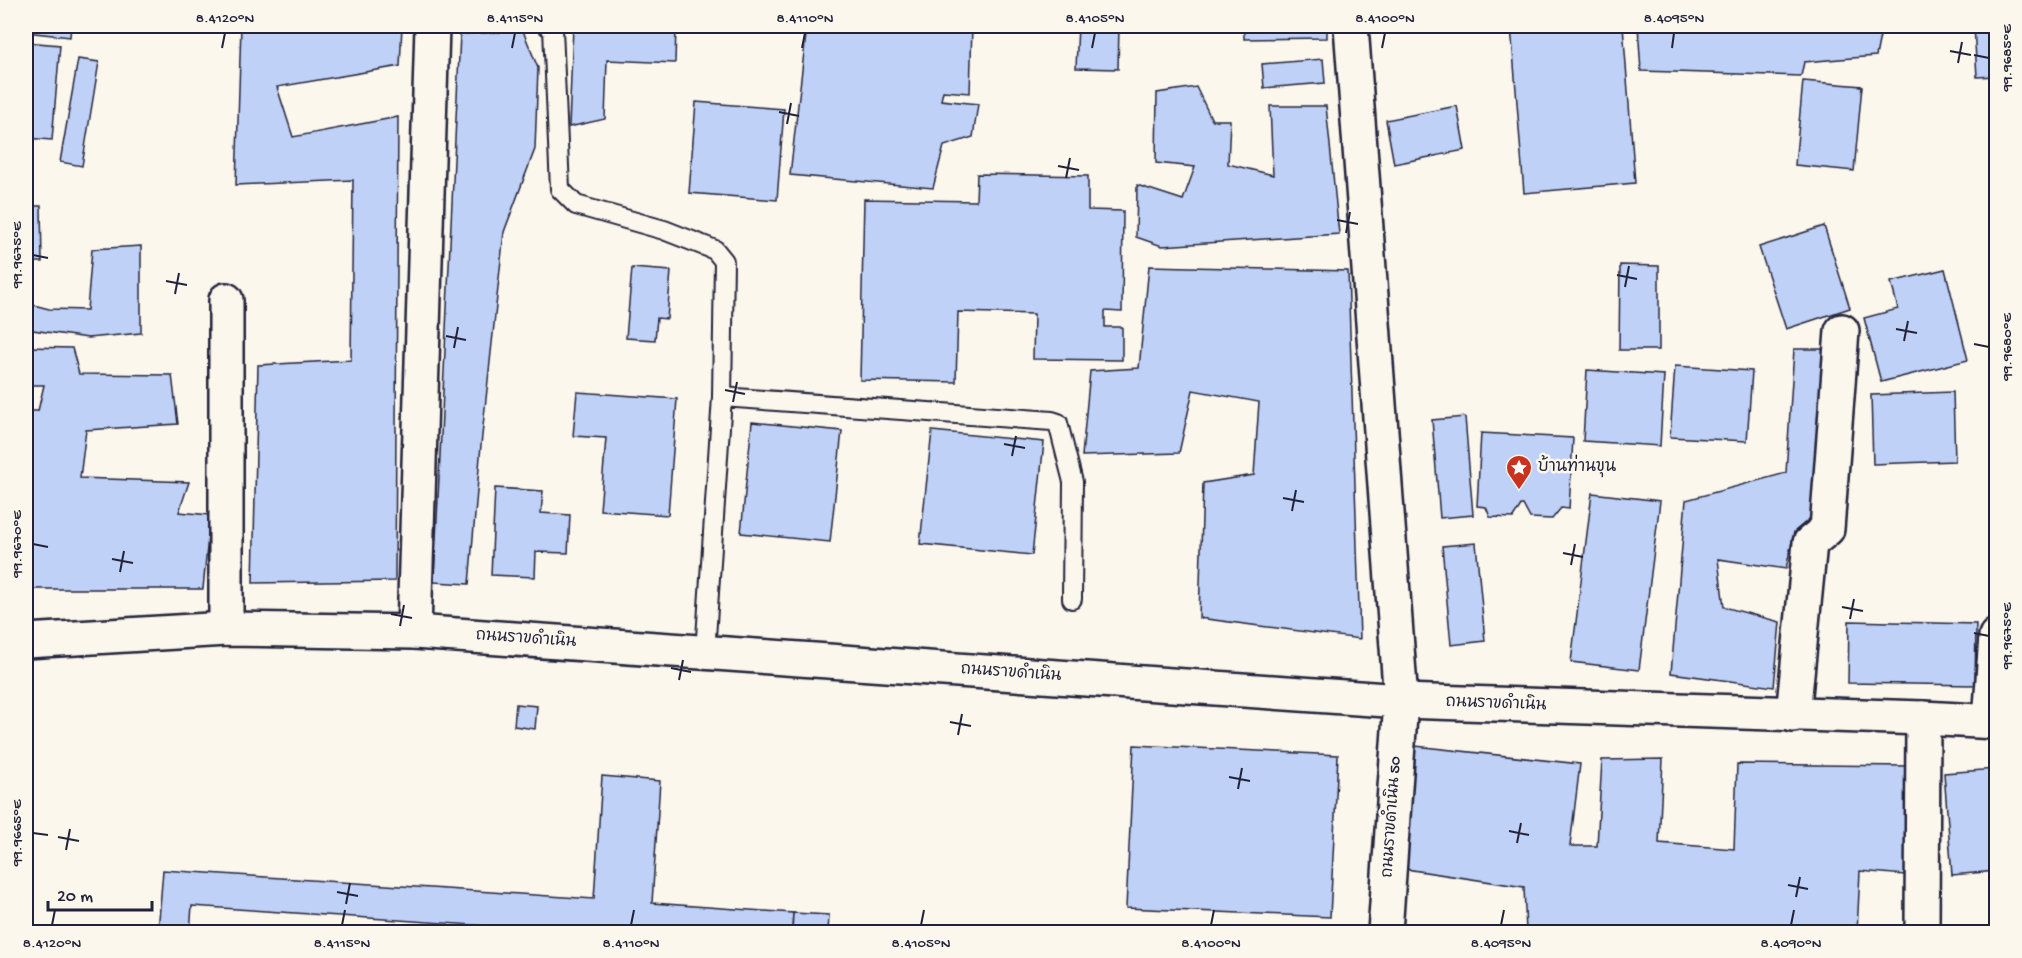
<svg xmlns="http://www.w3.org/2000/svg" width="2022" height="958" font-family="'Gochi Hand','Playpen Sans Thai',sans-serif">
<style>
.building{fill:#bfd1f7;stroke:#22223b;stroke-width:1.5}
.lines{fill:none;stroke-linecap:round;stroke-linejoin:round}
.service-casing{stroke:#22223b;stroke-width:22}
.minor-casing{stroke:#22223b;stroke-width:38}
.secondary-casing{stroke:#22223b;stroke-width:38}
.service{stroke:#fbf7ec;stroke-width:18}
.minor{stroke:#fbf7ec;stroke-width:33}
.secondary{stroke:#fbf7ec;stroke-width:33}
.ticks{fill:none;stroke:#22223b;stroke-width:2}
.labels{text-anchor:middle;dominant-baseline:central;stroke-width:5;stroke-linejoin:round;paint-order:stroke}
.poi-label{font-size:16px;fill:#22223b;stroke:#fbf7ec;text-anchor:start}
.street-label{font-size:16px;fill:#22223b;stroke:#fbf7ec}
.neatline{fill:none;stroke:#22223b;stroke-width:2}
.ticks-label{font-size:15px;text-anchor:middle;fill:#22223b}
</style>
<rect width="100%" height="100%" fill="#fbf7ec"/>
<filter id="ink" filterUnits="userSpaceOnUse"><feTurbulence type="fractalNoise" baseFrequency=".0167" numOctaves="2"/><feDisplacementMap in="SourceGraphic" scale="12" xChannelSelector="R" yChannelSelector="G"/><feConvolveMatrix kernelMatrix="1 2 1 2 8 2 1 2 1" color-interpolation-filters="sRGB"/></filter>
<g filter="url(#ink)">
<g class="building">
<path d="M26,26H71L70,37L26,32Z"/>
<path d="M241,26H402L400,66L277,87L293,137L398,117L395,581L253,583L258,365L351,360L353,180L236,185Z"/>
<path d="M573,26H676L675,63L607,60L605,119L569,127Z"/>
<path d="M807,26H972L970,93L943,91L941,100L978,104L973,137L944,146L933,188L790,175Z"/>
<path d="M1078,26H1119L1118,69L1076,68Z"/>
<path d="M1244,26H1327V38L1244,39Z"/>
<path d="M1511,26H1623L1635,183L1524,193Z"/>
<path d="M1638,26H1882L1876,56L1804,62L1801,76L1641,71Z"/>
<path d="M1974,26H1996V76L1977,77Z"/>
<path d="M523,31L538,68L535,149L504,232L481,445L469,584L434,582L460,34Z"/>
<path d="M26,42L60,45L52,140L26,138Z"/>
<path d="M78,59L99,62L82,166L60,162Z"/>
<path d="M1323,59L1325,83L1264,88L1262,64Z"/>
<path d="M1803,81L1862,86L1854,171L1795,165Z"/>
<path d="M1196,87L1212,120H1230L1228,164L1273,175L1270,106H1326L1339,234L1162,246L1136,237L1137,185L1183,200L1195,167L1156,163L1157,93Z"/>
<path d="M696,102L784,109L777,200L689,193Z"/>
<path d="M1457,106L1465,150L1394,164L1386,120Z"/>
<path d="M977,174L1088,176V210L1123,211L1122,312L1105,311V327H1122V360L1033,359L1034,314L958,312L956,382L860,380L864,199L976,201Z"/>
<path d="M26,206H41L42,262H26Z"/>
<path d="M1824,226L1850,308L1786,329L1759,247Z"/>
<path d="M141,246V333L88,338L26,329V303L49,309L87,310L92,249Z"/>
<path d="M1620,265L1659,266V350H1619Z"/>
<path d="M1149,266L1348,271L1360,639L1199,618L1203,483L1254,475L1259,402L1193,390L1179,453L1082,456L1090,371L1139,368Z"/>
<path d="M632,268L671,271L667,319L657,318L655,340L626,338Z"/>
<path d="M1945,269L1968,360L1881,382L1864,318L1898,309L1891,282Z"/>
<path d="M26,347L72,348L79,374L172,375L178,424L86,430L80,478L189,482L179,512L210,515L203,589H26V411H38L44,385H26Z"/>
<path d="M1794,349H1829L1814,515L1794,532L1786,569L1718,559L1724,607L1780,622L1774,687L1671,673L1686,500L1786,473Z"/>
<path d="M1675,366L1752,371L1747,441L1670,437Z"/>
<path d="M1587,370L1664,375L1660,446L1583,441Z"/>
<path d="M577,392L677,399L668,515L600,510L606,438L573,436Z"/>
<path d="M1953,392L1955,461L1873,464L1871,395Z"/>
<path d="M1465,417L1473,515L1440,518L1432,420Z"/>
<path d="M752,422L842,431L830,542L741,533Z"/>
<path d="M932,431L1044,442L1032,555L920,544Z"/>
<path d="M1481,433L1573,438L1569,509L1561,508L1552,519L1530,518L1523,505H1521L1513,518L1490,517L1486,507L1477,506Z"/>
<path d="M495,488L543,491L541,513L570,515L568,553L536,552L535,577L491,575Z"/>
<path d="M1592,493L1660,501L1639,670L1571,662Z"/>
<path d="M1476,543L1485,641L1451,645L1442,546Z"/>
<path d="M1849,621L1976,624L1975,685L1848,683Z"/>
<path d="M516,704L537,706L535,729L514,726Z"/>
<path d="M1134,745L1338,755L1330,917L1126,908Z"/>
<path d="M1415,746L1580,764L1570,846H1597L1602,760L1663,759L1659,843L1734,849L1737,764L1908,766L1905,875L1860,871L1857,932H1526L1524,887L1406,869Z"/>
<path d="M1996,769V871L1952,875L1944,773Z"/>
<path d="M602,776L660,781L652,903L793,913L792,932H577L192,906L190,932H158L163,870L594,899Z"/>
<path d="M793,913L829,915L828,932H792Z"/>
<path d="M374,929L421,932H374Z"/>
</g>
<g class="lines">
<defs>
<g id="service">
<path d="M548,26L553,29L560,189L576,205L664,230L715,250L724,261L722,397"/>
<path d="M705,653L722,397L1052,421L1058,423L1073,482L1072,599"/>
</g>
<g id="minor">
<path d="M1351,26L1401,701L1385,932"/>
<path d="M226,629V300"/>
<path d="M414,632L432,26"/>
<path d="M1793,715L1810,543L1827,529L1842,331"/>
<path d="M1990,722L1996,636"/>
<path d="M1922,932L1923,718"/>
</g>
<path id="secondary" d="M26,641L226,629L414,632L1401,701L1923,718L1996,722"/>
</defs>
<use href="#service" class="service-casing"/>
<use href="#minor" class="minor-casing"/>
<use href="#secondary" class="secondary-casing"/>
<use href="#service" class="service"/>
<use href="#minor" class="minor"/>
<use href="#secondary" class="secondary"/>
</g>
</g>
<path class="ticks" d="M222,48L225,33M512,48L515,33M802,48L805,33M1092,48L1095,33M1382,48L1385,33M1672,48L1674,33M1950,51L1971,55M1974,55L1989,58M1958,63L1962,42M779,112L799,116M787,124L791,103M1058,166L1079,170M1066,178L1070,158M1337,220L1358,224M1346,233L1350,212M33,255L48,258M1617,275L1637,279M166,281L187,285M1625,287L1629,266M175,294L179,273M1896,329L1917,333M446,336L466,340M1904,341L1908,321M1974,344L1989,347M454,348L458,327M725,390L745,394M733,402L737,382M1004,444L1025,448M1012,456L1016,436M1283,498L1304,502M1292,511L1296,490M33,544L48,547M1563,553L1583,557M112,559L133,563M1571,565L1575,544M120,572L124,551M1842,607L1863,611M391,614L412,618M1850,619L1854,599M400,626L404,605M1974,633L1989,636M671,668L691,672M679,680L683,660M950,722L971,726M958,735L962,714M1229,777L1250,781M1238,789L1242,768M1509,831L1529,835M33,833L48,835M58,837L79,841M1517,843L1521,823M66,850L70,829M1788,885L1808,889M337,892L358,896M1796,897L1800,877M346,904L350,883M52,925L55,910M342,925L345,910M631,925L634,910M921,925L924,910M1211,925L1214,910M1501,925L1504,910M1791,925L1794,910"/>
<defs>
<symbol id="sight-pin" viewBox="-11 -11 22 30"><path d="M0 17L-7.5 6A9.5 9.5 0 1 1 7.5 6Z" fill="#c8321e" stroke="#fbf7ec"/><path d="M0-6L1.8-2.2L6-1.7L2.9 1.2L3.7 5.4L0 3.3L-3.7 5.4L-2.9 1.2L-6-1.7L-1.8-2.2Z" fill="#fff"/></symbol>
</defs>
<g fill-rule="evenodd">
<use href="#sight-pin" x="1504" y="453" width="30" height="40"/>
</g>
<g class="labels">
<g class="poi-label">
<text x="1538" y="468">บ้านท่านขุน</text>
</g>
<g class="street-label">
<text transform="translate(526 640) rotate(4)">ถนนราขดำเนิน</text>
<text transform="translate(1011 674) rotate(4)">ถนนราขดำเนิน</text>
<text transform="translate(1496 705) rotate(2)">ถนนราขดำเนิน</text>
<text transform="translate(1393 817) rotate(-86)">ถนนราขดำเนิน 50</text>
</g>
</g>
<rect width="2022" height="958" fill="none" stroke="#fbf7ec" stroke-width="66"/>
<path d="M48 901v9h104v-9" fill="none" stroke="#22223b" stroke-width="3"/>
<text x="57" y="901" font-size="18" fill="#22223b" stroke="#fbf7ec" stroke-width="4.5" paint-order="stroke">20 m</text>
<rect x="33" y="33" width="1956" height="892" class="neatline"/>
<g class="ticks-label">
<text x="225" y="22">8.4120°N</text>
<text x="515" y="22">8.4115°N</text>
<text x="805" y="22">8.4110°N</text>
<text x="1095" y="22">8.4105°N</text>
<text x="1385" y="22">8.4100°N</text>
<text x="1674" y="22">8.4095°N</text>
<text transform="translate(2006 58) rotate(-90)" y="5">99.9685°E</text>
<text transform="translate(16 255) rotate(-90)" y="5">99.9675°E</text>
<text transform="translate(2006 347) rotate(-90)" y="5">99.9680°E</text>
<text transform="translate(16 544) rotate(-90)" y="5">99.9670°E</text>
<text transform="translate(2006 636) rotate(-90)" y="5">99.9675°E</text>
<text transform="translate(16 833) rotate(-90)" y="5">99.9665°E</text>
<text x="52" y="947">8.4120°N</text>
<text x="342" y="947">8.4115°N</text>
<text x="631" y="947">8.4110°N</text>
<text x="921" y="947">8.4105°N</text>
<text x="1211" y="947">8.4100°N</text>
<text x="1501" y="947">8.4095°N</text>
<text x="1791" y="947">8.4090°N</text>
</g>
</svg>
